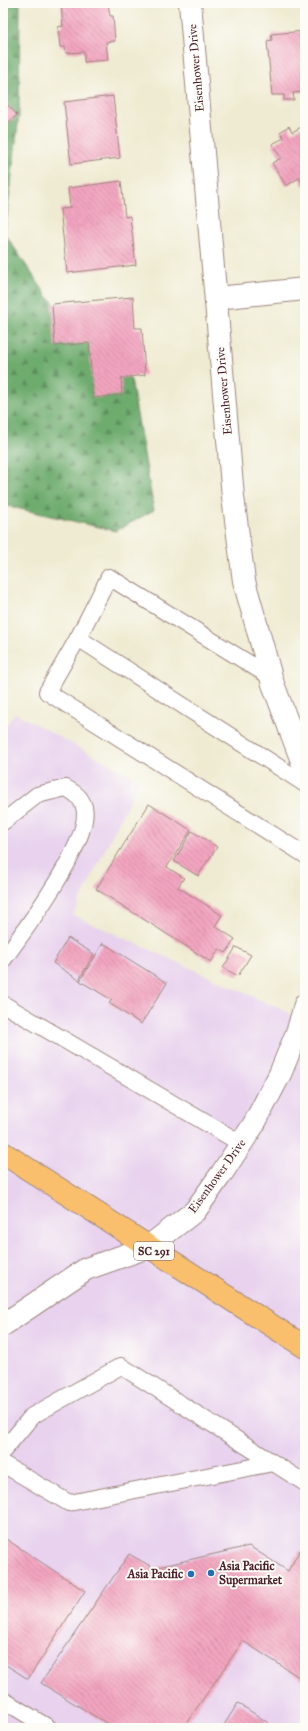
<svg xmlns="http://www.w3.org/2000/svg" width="308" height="1731" font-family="'IM FELL Great Primer',serif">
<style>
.built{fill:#e8d2ee}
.forest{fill:url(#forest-firs);stroke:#5c664c}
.building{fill:url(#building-back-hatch)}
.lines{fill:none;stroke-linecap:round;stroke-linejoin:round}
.service-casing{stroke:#9c857e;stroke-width:18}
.minor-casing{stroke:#9c857e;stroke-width:24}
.primary-casing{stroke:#9c857e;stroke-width:24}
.service{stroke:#fff;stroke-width:16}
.minor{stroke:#fff;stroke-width:22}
.primary{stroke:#f9bf6d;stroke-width:22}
.poi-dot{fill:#1f6fb2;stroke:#fdfcf7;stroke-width:1.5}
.labels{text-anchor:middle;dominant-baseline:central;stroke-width:4;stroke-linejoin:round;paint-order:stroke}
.shield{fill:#fdfcf7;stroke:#806168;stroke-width:1}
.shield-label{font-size:11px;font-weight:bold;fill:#4a1f2b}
.street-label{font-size:12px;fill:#4a1f2b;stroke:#fdfcf7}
.poi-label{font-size:12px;font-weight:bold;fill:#4a1f2b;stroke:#fdfcf7;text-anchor:start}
</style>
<defs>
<pattern id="forest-firs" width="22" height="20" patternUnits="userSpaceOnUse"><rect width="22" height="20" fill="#6eac6e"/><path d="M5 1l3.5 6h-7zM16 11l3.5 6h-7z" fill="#5c8b5b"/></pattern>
<pattern id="building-back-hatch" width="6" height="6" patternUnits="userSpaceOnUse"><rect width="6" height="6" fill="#f3a5c0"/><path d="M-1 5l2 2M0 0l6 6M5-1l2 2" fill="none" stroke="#c7869c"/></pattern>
</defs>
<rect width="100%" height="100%" fill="#fdfcf7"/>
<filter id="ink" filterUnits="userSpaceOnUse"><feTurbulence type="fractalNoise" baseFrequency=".025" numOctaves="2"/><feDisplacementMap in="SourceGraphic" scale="8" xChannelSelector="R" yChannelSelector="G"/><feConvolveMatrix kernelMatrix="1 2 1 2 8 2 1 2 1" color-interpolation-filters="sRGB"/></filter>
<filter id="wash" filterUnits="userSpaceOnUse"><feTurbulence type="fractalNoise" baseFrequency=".012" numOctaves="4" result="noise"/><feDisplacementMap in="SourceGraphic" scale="16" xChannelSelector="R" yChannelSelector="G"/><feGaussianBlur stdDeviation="0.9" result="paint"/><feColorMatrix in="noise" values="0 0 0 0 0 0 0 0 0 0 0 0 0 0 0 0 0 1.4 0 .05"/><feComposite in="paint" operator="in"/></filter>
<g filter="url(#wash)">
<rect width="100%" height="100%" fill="#efebd2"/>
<path class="built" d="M15,713L139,780L73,915L305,1020V1728H3V730Z"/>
<path class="forest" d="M3,3H20L19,116L5,234L47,296L131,380L154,510L116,531L3,505Z"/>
<g id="blocks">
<g class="building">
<path d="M61,3H108L110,16H113L115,41L106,42L108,60L84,62V52L66,53L65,47H60L58,27L63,26Z"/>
<path d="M305,31V92L293,93L294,100H284V95H272L267,41L272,40L271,34Z"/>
<path d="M113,96L120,158L71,164L64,102Z"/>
<path d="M5,102L17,115L7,124L3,120V104Z"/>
<path d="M305,125V188L299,178L286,186L272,163L281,158L272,144L284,138L280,132L289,126L292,132Z"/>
<path d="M121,181L125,217L130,216L136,265L67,273L60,209L70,208L68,188Z"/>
<path d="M133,297L135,328H142L145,375L121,378L122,395L93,398L89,343L55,346L52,304Z"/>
<path d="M149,804L191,830L167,867L184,878L178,887L222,915L215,926L235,939L226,953L219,949L211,962L96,889Z"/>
<path d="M192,831L217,847L198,876L174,861Z"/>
<path d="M68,938L94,954L79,980L53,963Z"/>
<path d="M103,943L167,983L141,1024L109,1003L112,1000L80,981Z"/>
<path d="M236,947L251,955L238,976L223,968Z"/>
<path d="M3,1537L85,1591L28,1679L3,1663Z"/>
<path d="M249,1546L288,1571L300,1550L305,1553V1681L243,1641L183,1728H114L41,1683L129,1554L154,1568Z"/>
<path d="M238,1703L276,1728H222Z"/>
</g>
</g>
</g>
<g filter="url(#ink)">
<use href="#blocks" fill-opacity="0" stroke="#9c857e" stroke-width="1"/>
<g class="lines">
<defs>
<g id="service">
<path d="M78,638L305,784"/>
<path d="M271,677L109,577L78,638L47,692L305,855"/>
<path d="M3,822L37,795L66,788C75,793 81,797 84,807C93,839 23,933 3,960"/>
<path d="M3,1004L242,1144"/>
<path d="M3,1451L32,1416L121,1366L305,1483"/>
<path d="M3,1464L69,1503L273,1463"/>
<path d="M3,1700L49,1728"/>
</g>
<g id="minor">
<path d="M190,3L233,497L244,581L273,684L305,769"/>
<path d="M217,298L305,289"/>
<path d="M3,1325L86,1269L148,1247L195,1211L222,1173L254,1124L280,1074L298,1030L305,1005"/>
</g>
<path id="primary" d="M3,1153L305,1347"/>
</defs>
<use href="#service" class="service-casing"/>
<use href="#minor" class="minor-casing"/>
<use href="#primary" class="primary-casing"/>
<use href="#service" class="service"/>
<use href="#minor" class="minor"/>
<use href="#primary" class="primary"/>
</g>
</g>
<g class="poi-dot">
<circle cx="211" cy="1573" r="4"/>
<circle cx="191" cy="1574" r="4"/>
</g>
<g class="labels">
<rect class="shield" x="134" y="1242" width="40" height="18" rx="3"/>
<g class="shield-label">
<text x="154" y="1251">SC 291</text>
</g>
<g class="street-label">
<text transform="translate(196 68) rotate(-95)">Eisenhower Drive</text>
<text transform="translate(224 391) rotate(-95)">Eisenhower Drive</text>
<text transform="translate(217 1176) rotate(-54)">Eisenhower Drive</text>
</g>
<g class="poi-label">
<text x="219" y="1566">Asia Pacific<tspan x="219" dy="14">Supermarket</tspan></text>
<text x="183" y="1574" text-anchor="end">Asia Pacific</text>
</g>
</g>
<rect width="308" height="1731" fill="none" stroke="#fdfcf7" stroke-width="16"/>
</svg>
